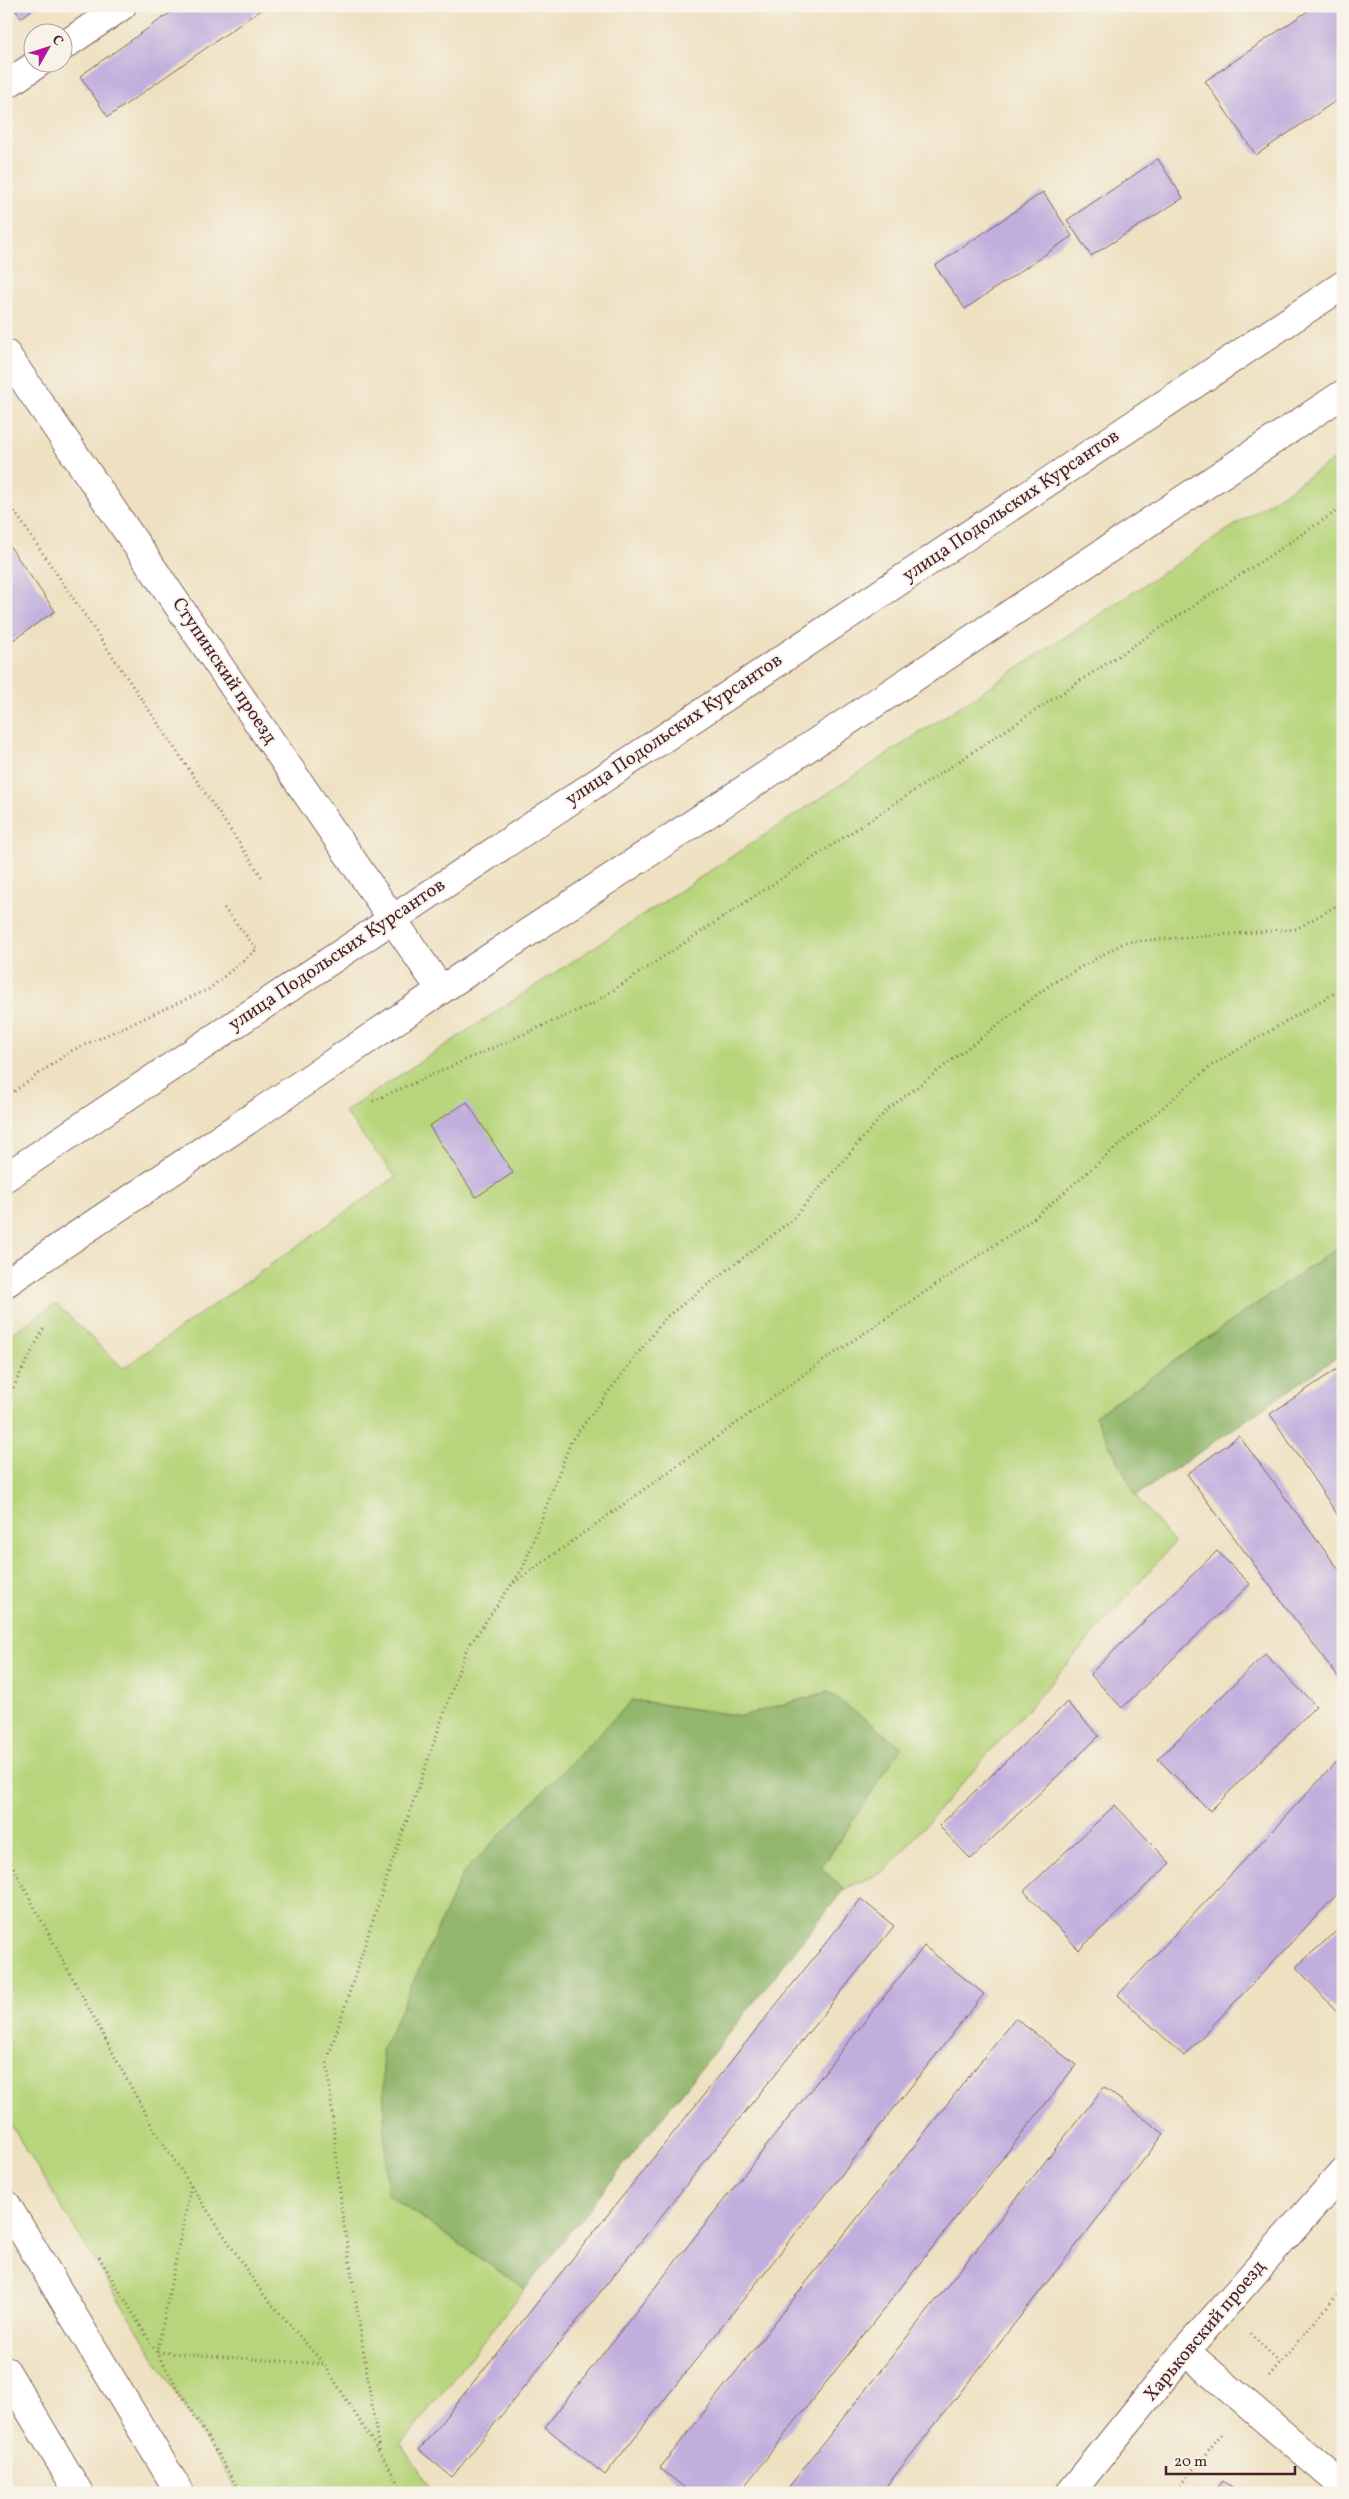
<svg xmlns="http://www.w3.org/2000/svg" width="1349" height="2499" font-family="Vollkorn,serif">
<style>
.green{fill:#b7d57c;stroke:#807a54}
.forest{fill:#91b66c;stroke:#6e6a4c}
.building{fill:#c0aedd}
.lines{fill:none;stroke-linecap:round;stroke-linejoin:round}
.minor-casing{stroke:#836360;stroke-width:30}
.major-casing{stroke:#836360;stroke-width:30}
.path{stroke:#836360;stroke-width:3;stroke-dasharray:1 4;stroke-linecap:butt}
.minor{stroke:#fff;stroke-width:28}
.major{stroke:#fff;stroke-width:28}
.labels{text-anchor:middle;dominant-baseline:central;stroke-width:4;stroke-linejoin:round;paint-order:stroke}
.street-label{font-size:19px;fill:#4a1f2b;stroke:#f7f3e8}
</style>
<rect width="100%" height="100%" fill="#f7f3e8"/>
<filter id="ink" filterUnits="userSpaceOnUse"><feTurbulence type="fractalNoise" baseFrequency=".02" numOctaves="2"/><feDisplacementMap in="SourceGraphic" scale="10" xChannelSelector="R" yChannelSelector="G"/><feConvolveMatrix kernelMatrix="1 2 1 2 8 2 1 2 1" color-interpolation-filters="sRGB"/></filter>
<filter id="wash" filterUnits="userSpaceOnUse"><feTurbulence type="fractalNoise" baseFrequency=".0096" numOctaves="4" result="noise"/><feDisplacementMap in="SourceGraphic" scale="20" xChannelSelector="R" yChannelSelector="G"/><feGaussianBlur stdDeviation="1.12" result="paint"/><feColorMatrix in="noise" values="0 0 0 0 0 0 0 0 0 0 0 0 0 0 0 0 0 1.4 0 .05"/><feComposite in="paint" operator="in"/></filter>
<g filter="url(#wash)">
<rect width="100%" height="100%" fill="#eee1c1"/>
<path class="green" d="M1343,454V1244L1095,1416L1136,1496L1174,1543L885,1871L844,1889L821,1869L901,1747L828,1692L742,1716L632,1700L387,2194L525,2289L401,2444L434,2493H238L6,2117V1337L56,1304L123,1368L396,1177L344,1112Z"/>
<g class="forest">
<path d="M1343,1244V1353L1136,1496L1095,1416Z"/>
<path d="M828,1692L902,1747L821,1868L844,1889L525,2289L387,2194L382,2050L463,1873L632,1700L742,1716Z"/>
</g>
<g id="blocks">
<g class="building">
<path d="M13,6H37L21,18Z"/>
<path d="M180,6H266L108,117L80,76Z"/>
<path d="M1315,6H1343V96L1256,155L1205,81Z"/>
<path d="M1158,159L1183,198L1091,256L1067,220Z"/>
<path d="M1043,192L1072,236L965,309L935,266Z"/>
<path d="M6,541L55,611L6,645Z"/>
<path d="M467,1102L513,1173L476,1197L429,1126Z"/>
<path d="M1343,1365V1523L1270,1414Z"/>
<path d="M1239,1436L1343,1575V1627L1340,1630L1343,1633V1684L1187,1474Z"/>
<path d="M1217,1551L1250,1584L1122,1708L1090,1674Z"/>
<path d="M1265,1654L1316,1706L1210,1811L1158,1759Z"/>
<path d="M1067,1702L1099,1736L971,1859L939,1826Z"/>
<path d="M1343,1755V1888L1184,2056L1118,1995Z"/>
<path d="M1115,1805L1170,1863L1079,1950L1024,1891Z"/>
<path d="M861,1899L894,1926L452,2477L419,2450Z"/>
<path d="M1343,1925V2018L1296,1967Z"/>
<path d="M924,1946L984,1994L605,2475L545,2427Z"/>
<path d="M1015,2018L1076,2065L739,2493H691L660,2468Z"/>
<path d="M1104,2087L1164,2134L881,2493H784Z"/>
<path d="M1223,2481L1239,2493H1214Z"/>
</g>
</g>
</g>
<g filter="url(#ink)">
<use href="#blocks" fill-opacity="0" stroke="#836360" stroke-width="1"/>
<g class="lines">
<defs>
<g id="minor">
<path d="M62,47L122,6"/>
<path d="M6,85L40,62"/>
<path d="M6,354L441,990"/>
<path d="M6,2204L180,2493"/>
<path d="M1185,2351L1343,2486"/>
<path d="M6,2371L79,2493"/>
<path d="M1070,2493L1185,2351L1343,2172"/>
</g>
<g id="major">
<path d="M6,1177L1343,285"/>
<path d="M6,1283L441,990L1343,394"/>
</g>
</defs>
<use href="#minor" class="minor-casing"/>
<use href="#major" class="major-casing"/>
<g class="path">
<path d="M6,499L264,880"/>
<path d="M6,1097L71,1051L209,989L257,949L224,908"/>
<path d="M373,1101L592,1004L1343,507"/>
<path d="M6,1401L44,1328"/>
<path d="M514,1583L823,1361L1033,1219L1212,1065L1343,988"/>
<path d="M6,1854L153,2128L262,2293L324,2364L405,2493"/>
<path d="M191,2186L157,2352L323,2364"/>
<path d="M99,2257L241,2493"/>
<path d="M1250,2334L1281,2363"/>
<path d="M1269,2376L1343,2288"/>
<path d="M379,2450L342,2213L327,2061L384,1886L466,1650L523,1568L571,1441L665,1318L792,1220L887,1110L1051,984L1125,942L1296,929L1343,902"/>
<path d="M1174,2493L1224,2431"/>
</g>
<use href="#minor" class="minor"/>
<use href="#major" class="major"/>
</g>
</g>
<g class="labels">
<g class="street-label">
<text transform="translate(1011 506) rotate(-34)">улица Подольских Курсантов</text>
<text transform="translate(224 671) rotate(56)">Ступинский проезд</text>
<text transform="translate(674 730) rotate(-34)">улица Подольских Курсантов</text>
<text transform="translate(337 955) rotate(-34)">улица Подольских Курсантов</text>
<text transform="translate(1205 2331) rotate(-50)">Харьковский проезд</text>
</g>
</g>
<rect width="1349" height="2499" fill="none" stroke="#f7f3e8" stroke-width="25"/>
<g transform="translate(48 48) rotate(51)"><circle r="24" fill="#f7f3e8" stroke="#b29e9c"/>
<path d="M0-4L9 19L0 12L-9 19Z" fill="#b5179e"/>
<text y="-8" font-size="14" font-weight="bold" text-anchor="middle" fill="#4a1f2b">С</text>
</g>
<path d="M1166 2466v8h129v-8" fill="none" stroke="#4a1f2b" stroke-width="2.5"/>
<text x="1174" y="2466" font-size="15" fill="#4a1f2b" stroke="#f7f3e8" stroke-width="4" paint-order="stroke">20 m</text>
</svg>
